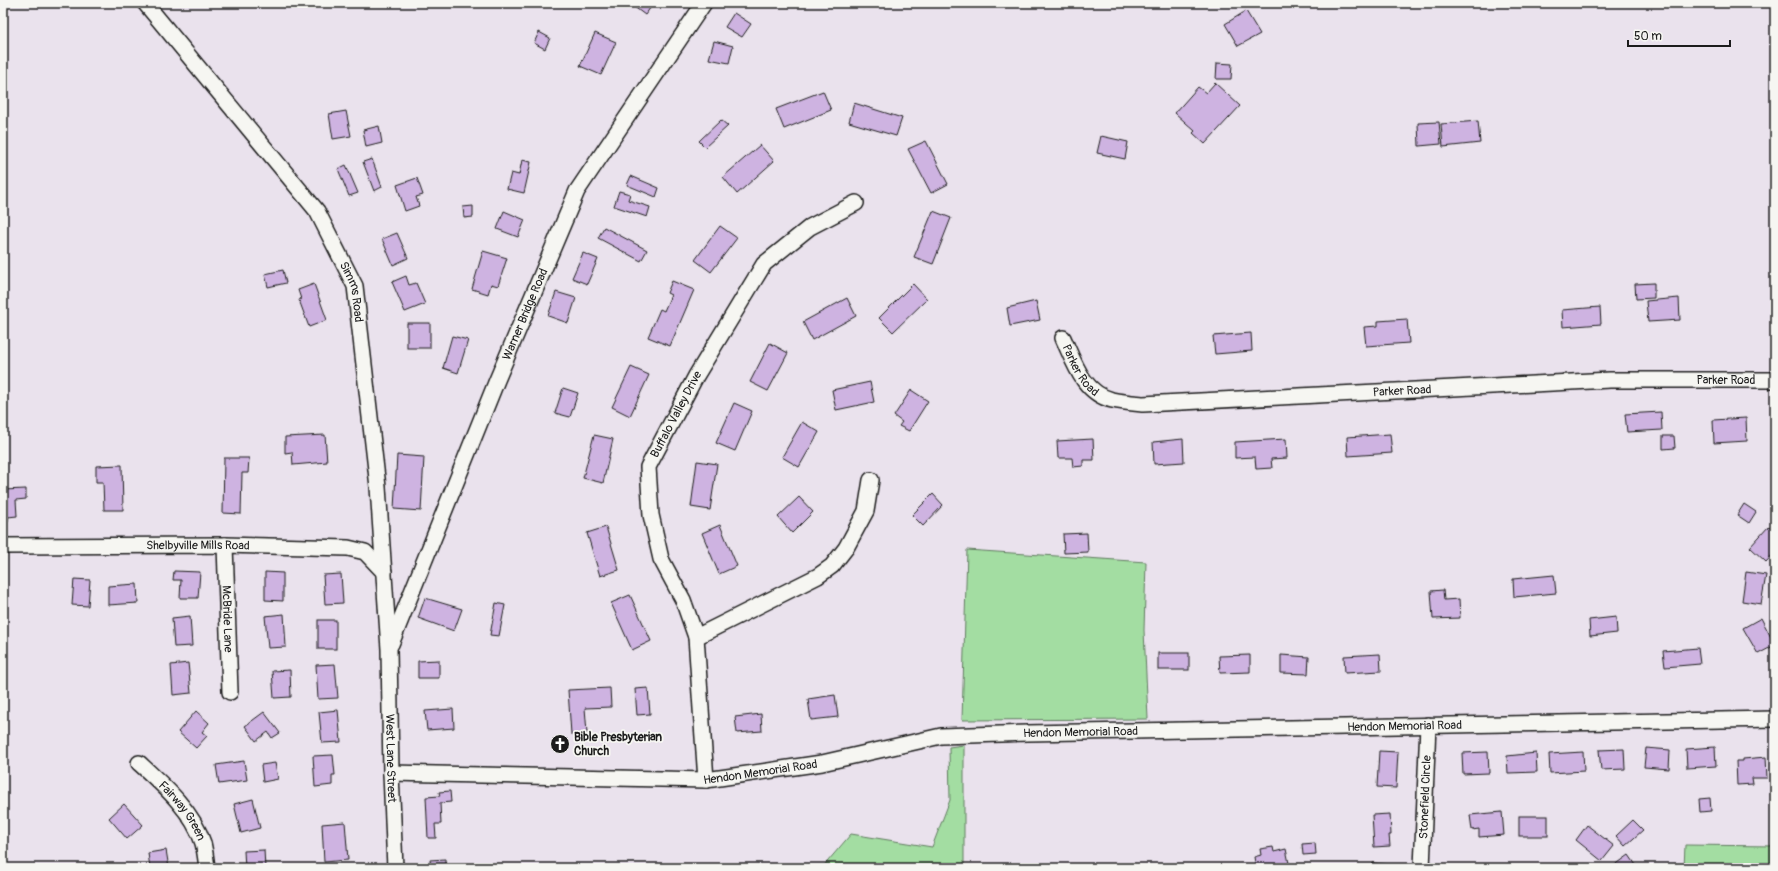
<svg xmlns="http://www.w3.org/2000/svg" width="1778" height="871" font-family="Pangolin,sans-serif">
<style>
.green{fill:#a3dda2;stroke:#607c5f}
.building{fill:#ceb3e1;stroke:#1c1c1c}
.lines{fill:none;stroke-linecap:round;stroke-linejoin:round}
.minor-casing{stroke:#1c1c1c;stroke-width:18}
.minor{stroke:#f6f6f2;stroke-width:15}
.labels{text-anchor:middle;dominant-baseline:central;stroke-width:3.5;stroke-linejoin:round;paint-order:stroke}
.street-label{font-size:12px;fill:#1c1c1c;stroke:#f6f6f2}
.poi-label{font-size:12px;font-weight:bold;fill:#1c1c1c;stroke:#f6f6f2;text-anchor:start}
</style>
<rect width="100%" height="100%" fill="#eae2ed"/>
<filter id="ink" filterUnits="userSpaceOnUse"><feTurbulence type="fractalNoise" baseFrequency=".025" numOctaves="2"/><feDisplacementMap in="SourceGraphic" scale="8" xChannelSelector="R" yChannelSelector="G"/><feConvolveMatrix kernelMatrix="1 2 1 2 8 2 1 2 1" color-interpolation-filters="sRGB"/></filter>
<g filter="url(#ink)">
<g class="green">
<path d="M967,550L1146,562L1144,630L1148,719L962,720Z"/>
<path d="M964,745V868H822L851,834L932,847L950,800L949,747Z"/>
<path d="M1685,845L1775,846V868H1684Z"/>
</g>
<g class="building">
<path d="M629,3H654L645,15Z"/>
<path d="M1246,11L1260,34L1238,46L1225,24Z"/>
<path d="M734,13L751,24L742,37L725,27Z"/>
<path d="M539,32L550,38L545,49L534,43Z"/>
<path d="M595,33L616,42L601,75L580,66Z"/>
<path d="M714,41L733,46L729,63L709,59Z"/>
<path d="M1217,63L1232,64L1231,79H1216Z"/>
<path d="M1215,83L1240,106L1205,144L1193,133L1195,131L1175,113L1198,87L1206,93Z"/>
<path d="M823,91L831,110L784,129L776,109Z"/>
<path d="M854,103L902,118L896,136L849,122Z"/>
<path d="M346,111L351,136L333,139L329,114Z"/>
<path d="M721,120L728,126L705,147L699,141Z"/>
<path d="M1478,121L1480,143L1443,147L1441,124Z"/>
<path d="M1439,122L1441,144L1419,146L1418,123Z"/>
<path d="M379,126L382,143L366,147L363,130Z"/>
<path d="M1101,136L1128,142L1125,159L1097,153Z"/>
<path d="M926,141L948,184L931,193L908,149Z"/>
<path d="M760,145L774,161L737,194L723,177Z"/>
<path d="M372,159L382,187L374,191L363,162Z"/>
<path d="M522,160L531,162L524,193L507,189L511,173L519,175Z"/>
<path d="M346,165L358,193L349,196L338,169Z"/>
<path d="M631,176L659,188L656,197L627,185Z"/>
<path d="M417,178L423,195L416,197L419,206L405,211L397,185Z"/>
<path d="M619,191L630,194L628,200L650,207L647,217L614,206Z"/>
<path d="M473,206V217L464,218L463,207Z"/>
<path d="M504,211L525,220L518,237L497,229Z"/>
<path d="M933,211L951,218L933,264L914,257Z"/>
<path d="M720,226L737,238L711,272L695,260Z"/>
<path d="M604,227L647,250L641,261L598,238Z"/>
<path d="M397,233L408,258L393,265L382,239Z"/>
<path d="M483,251L507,258L498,286L491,284L488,294L472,289Z"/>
<path d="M583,253L598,259L587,284L572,278Z"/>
<path d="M283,270L286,283L268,287L265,274Z"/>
<path d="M406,276L409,285L416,283L425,304L405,312L392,282Z"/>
<path d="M672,281L694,290L670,346L648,337L660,309L664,311L671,295L667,293Z"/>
<path d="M1654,283V298L1636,299L1635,284Z"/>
<path d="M314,284L327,320L309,327L299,300L301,299L298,290Z"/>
<path d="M913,284L927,299L893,332L879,318Z"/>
<path d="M556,292L576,298L568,323L548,316Z"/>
<path d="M847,298L856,316L812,340L803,322Z"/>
<path d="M1679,298L1680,320L1648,322L1646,301Z"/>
<path d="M1036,301L1040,320L1010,326L1007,308Z"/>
<path d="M1600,307L1601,324L1563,327L1562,310Z"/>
<path d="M1407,319L1409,343L1366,346L1364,327L1378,326V321Z"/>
<rect x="407" y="323" width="23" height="25"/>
<path d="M1251,333L1252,351L1215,354L1213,336Z"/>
<path d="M452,336L468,340L458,373L443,368Z"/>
<path d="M770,343L788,353L768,391L750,382Z"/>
<path d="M631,367L649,375L630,416L612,407Z"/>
<path d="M870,382L874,402L836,410L832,390Z"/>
<path d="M563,388L578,393L570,417L555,413Z"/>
<path d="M911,390L928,401L909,431L899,426L902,422L894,416Z"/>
<path d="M734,403L752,411L735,451L716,443Z"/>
<path d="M1661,412L1662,430L1627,432L1625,414Z"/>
<path d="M1746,418L1747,441L1714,443L1713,420Z"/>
<path d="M802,422L819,432L799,467L782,457Z"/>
<path d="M1390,434L1392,453L1348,456L1347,437Z"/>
<path d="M325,435L327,462L293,465L292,452L285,453V437Z"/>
<path d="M594,435L613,439L603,483L583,478Z"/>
<path d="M1663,436H1674L1675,448L1663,449Z"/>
<path d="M1093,439L1094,460H1083V466L1073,467L1072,458H1058L1057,441Z"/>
<path d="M1183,439L1184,462L1154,464L1153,442Z"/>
<path d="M1286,439L1287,458L1271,459L1272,468L1256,469L1255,457L1235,458V442Z"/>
<path d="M397,455L424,457L421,511L394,509Z"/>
<path d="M224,458H249L248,473H242L241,514L223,513Z"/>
<path d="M697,461L717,464L710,510L691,507Z"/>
<path d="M122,465L123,510H104L103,482H96V466Z"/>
<path d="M26,489V499L16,500L17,516L8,517V522L3,523V490Z"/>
<path d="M933,494L943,505L923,526L912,515Z"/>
<path d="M799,497L813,512L792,533L778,517Z"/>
<path d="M1744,504L1756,512L1749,523L1737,515Z"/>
<path d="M720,525L737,566L719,574L702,533Z"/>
<path d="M1769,526L1775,531V552L1766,562L1750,547Z"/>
<path d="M606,527L619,570L600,576L587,533Z"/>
<path d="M1087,533L1088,552L1064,553L1063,534Z"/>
<path d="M174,571L200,572L198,598H180L181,580H173Z"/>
<path d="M265,572L283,573V601L265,600Z"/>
<path d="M1746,572L1766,575L1761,604L1742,601Z"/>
<path d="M341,574L343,603L325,604L323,575Z"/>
<path d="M1554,575L1556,593L1514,597L1513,579Z"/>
<path d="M74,579L90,580L88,606L72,605Z"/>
<path d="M137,584L138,603L108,605V586Z"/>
<path d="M1443,590L1444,600L1459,599L1460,618L1433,619L1431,591Z"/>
<path d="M630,595L651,641L632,650L611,603Z"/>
<path d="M425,598L462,609L454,631L418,618Z"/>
<path d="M496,603L505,605L499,636L490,635Z"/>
<path d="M284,614L286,647L268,648L265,616Z"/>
<path d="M190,616L192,646L174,647L172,618Z"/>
<path d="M1616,617L1617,633L1590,636L1589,620Z"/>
<path d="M1761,618L1775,645L1758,654L1743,628Z"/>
<rect x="318" y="620" width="18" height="29"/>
<path d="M1698,648L1700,664L1665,667L1663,651Z"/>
<rect x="1158" y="653" width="31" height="17"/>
<path d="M1380,654L1381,671L1345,673L1344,656Z"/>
<path d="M1250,655V672L1220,673L1219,656Z"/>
<path d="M1281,655L1309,657L1308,674L1281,673Z"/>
<path d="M439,660V678H418V661Z"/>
<path d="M188,663L191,693L173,695L171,665Z"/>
<path d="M335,664L338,698L318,699L316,665Z"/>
<path d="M290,670L291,697L274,698L272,671Z"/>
<path d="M610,688L611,707L585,708L587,733L571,734L568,690Z"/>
<path d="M648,688L650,714L637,715L635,689Z"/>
<path d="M835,695L838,717L811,720L808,699Z"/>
<path d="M453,709L454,728L427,730L425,711Z"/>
<path d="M338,710L341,742L322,743L319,712Z"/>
<path d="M196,711L209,723L202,732L207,736L196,748L178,732Z"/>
<path d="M264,712L280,733L272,738L268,732L256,741L245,726Z"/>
<path d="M761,714L762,731L737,733L735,717Z"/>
<path d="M1715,747L1716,766L1687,768L1686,749Z"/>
<path d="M1646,748L1670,750L1669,769L1644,767Z"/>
<path d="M1624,749L1625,769L1601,770L1599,750Z"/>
<path d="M1379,751L1398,752L1396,788L1377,787Z"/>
<path d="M1488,752L1489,773L1463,774L1462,753Z"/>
<path d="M1583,752L1584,771L1550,773L1549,754Z"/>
<path d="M1536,753L1537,772L1508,773L1507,756Z"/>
<path d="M333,755L335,775H332V785L315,787L313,756Z"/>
<path d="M1766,757L1767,778H1752L1753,784L1737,785L1736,761H1743V759Z"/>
<path d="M244,761L247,780L219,784L216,765Z"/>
<path d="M275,763L278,779L263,782L261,765Z"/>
<path d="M450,791L451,802L440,803L441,824H435L436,838H428L426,797L440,796L439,792Z"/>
<path d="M1710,798L1711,811L1700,812L1699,799Z"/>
<path d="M253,799L260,828L241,833L234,804Z"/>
<path d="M124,804L143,825L127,839L109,818Z"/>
<path d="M1502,812L1504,835L1479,837V829L1472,830L1470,815Z"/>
<path d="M1390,814L1391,835H1389L1390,846L1374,847L1372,815Z"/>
<rect x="1519" y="816" width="29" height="20"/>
<path d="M1633,820L1643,830L1625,846L1616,836Z"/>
<path d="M345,822L348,860L324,862L322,824Z"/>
<path d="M1587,825L1614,846L1602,861L1576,840Z"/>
<path d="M1315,843L1316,854L1303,855L1302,844Z"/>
<path d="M1273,847L1274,852L1286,849L1290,868H1256L1254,857L1261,855L1260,849Z"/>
<path d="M166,850L169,868H150L148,853Z"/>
<path d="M264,850L265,868H245L244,851Z"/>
<path d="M1629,855L1638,868H1611Z"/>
<path d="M445,859V868H431L430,860Z"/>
<path d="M1373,863L1392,865V868H1372Z"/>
</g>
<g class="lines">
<defs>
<g id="minor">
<path id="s1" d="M145,3L317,211L355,286L378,487L389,649L391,773L395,868"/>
<path id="s2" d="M1063,338C1074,362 1083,393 1112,400C1122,402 1133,403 1143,404L1610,380H1775"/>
<path id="s3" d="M225,545L230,692"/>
<path id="s4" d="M3,546L225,545L348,548L365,552L384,572"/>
<path d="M696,637L818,576L832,566L846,548L866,511L871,480"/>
<path id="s5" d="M391,644L497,380L577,191L704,3"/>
<path id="s6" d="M139,763C163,785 193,811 203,843C205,851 206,860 207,868"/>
<path id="s7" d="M391,773L706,780L822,763L941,736L1028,733L1775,719"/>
<path id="s8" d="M706,780L696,637L683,600L661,559L651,515L648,467L696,376L764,264L810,227L856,203"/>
<path id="s9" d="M1422,868L1428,725"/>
</g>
</defs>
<use href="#minor" class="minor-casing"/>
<use href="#minor" class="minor"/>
</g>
</g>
<defs>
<symbol id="church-disc" viewBox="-11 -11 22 22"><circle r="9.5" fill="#1c1c1c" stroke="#f6f6f2"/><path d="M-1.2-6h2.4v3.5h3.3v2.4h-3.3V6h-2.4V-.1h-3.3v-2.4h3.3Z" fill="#fff"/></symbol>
</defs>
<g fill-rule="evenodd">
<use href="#church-disc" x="549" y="733" width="22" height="22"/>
</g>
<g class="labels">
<g class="street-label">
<text stroke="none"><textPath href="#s1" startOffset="359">Simms Road</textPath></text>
<text stroke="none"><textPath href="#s5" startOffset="356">Warner Bridge Road</textPath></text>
<text stroke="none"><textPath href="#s2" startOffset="37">Parker Road</textPath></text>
<text stroke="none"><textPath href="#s2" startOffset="697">Parker Road</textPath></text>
<text stroke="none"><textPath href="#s2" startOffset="373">Parker Road</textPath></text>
<text stroke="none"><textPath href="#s8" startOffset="382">Buffalo Valley Drive</textPath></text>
<text stroke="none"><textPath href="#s4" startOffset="195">Shelbyville Mills Road</textPath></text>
<text stroke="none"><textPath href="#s3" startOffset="74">McBride Lane</textPath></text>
<text stroke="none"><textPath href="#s7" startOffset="1018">Hendon Memorial Road</textPath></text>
<text stroke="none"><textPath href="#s7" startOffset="694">Hendon Memorial Road</textPath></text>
<text stroke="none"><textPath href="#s1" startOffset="828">West Lane Street</textPath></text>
<text stroke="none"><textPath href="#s7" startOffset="370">Hendon Memorial Road</textPath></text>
<text stroke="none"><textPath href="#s9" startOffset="71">Stonefield Circle</textPath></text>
<text stroke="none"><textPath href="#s6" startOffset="65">Fairway Green</textPath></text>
</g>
<g class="poi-label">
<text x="574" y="737">Bible Presbyterian<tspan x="574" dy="14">Church</tspan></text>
</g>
</g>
<rect width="1778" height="871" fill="none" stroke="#f6f6f2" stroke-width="16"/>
<rect x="8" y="8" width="1762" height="855" fill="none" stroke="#1c1c1c" stroke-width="1.5" filter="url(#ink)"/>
<path d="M1628 40v6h102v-6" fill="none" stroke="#1c1c1c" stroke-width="2"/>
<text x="1634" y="40" font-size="12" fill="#1c1c1c" stroke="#f6f6f2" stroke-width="3" paint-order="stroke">50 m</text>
</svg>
